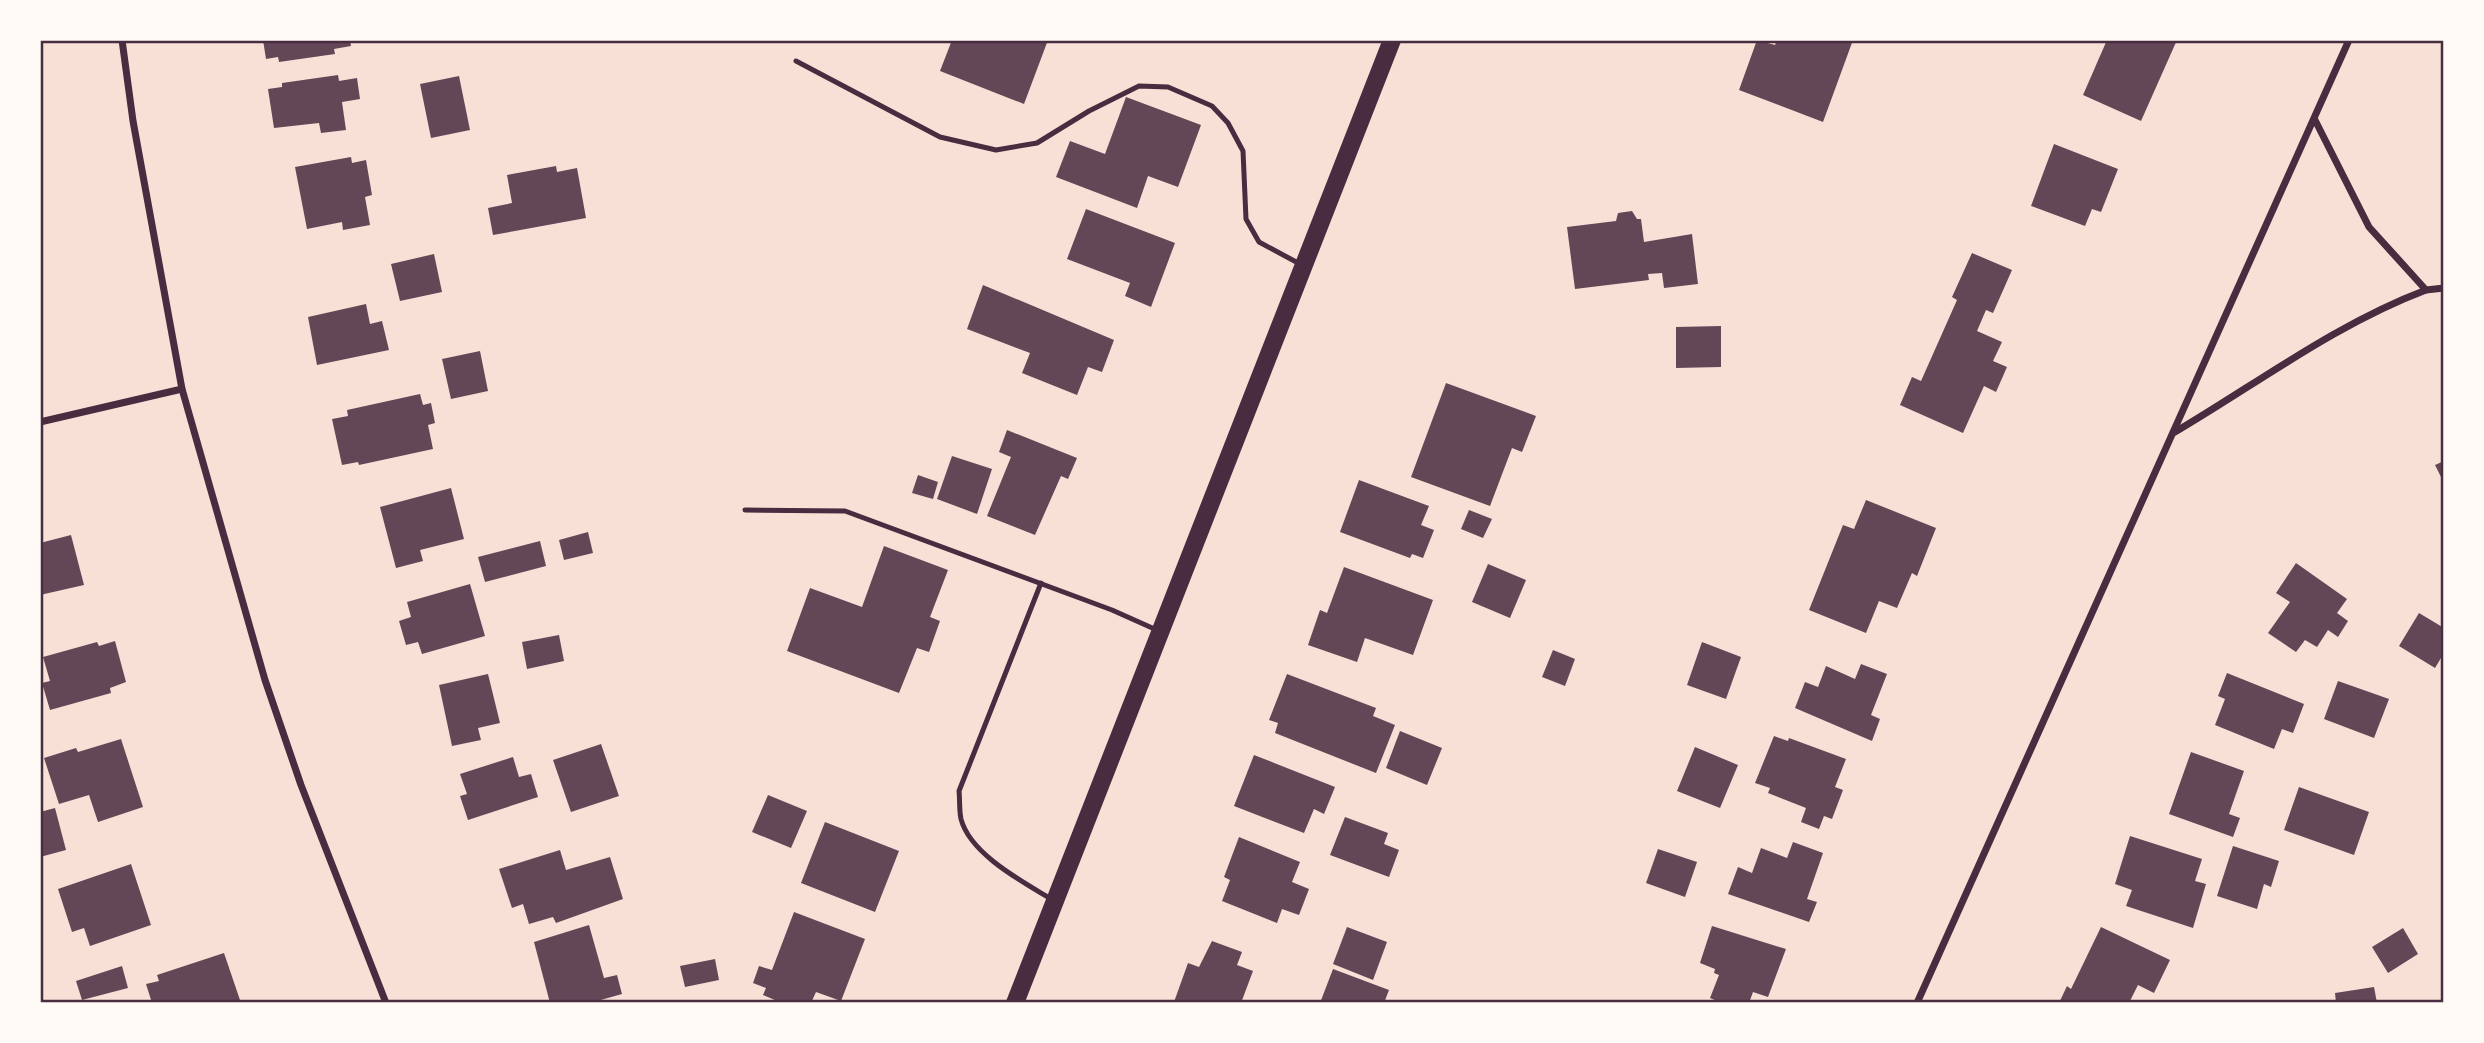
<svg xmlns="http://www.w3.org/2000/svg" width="2484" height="1043" font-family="'Zilla Slab',serif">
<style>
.building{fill:#644757}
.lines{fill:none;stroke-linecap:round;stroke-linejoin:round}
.service{stroke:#4a2c40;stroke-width:5}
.minor{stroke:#4a2c40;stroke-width:7}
.primary{stroke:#4a2c40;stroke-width:18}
.neatline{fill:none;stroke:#4a2c40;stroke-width:2.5}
</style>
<rect width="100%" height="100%" fill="#f7e1d7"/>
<g class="building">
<path d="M263,40H350L351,46L334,49L335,54L279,62L278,57L266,59Z"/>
<path d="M952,40H1048L1024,104L940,71Z"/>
<path d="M1757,40L1775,45L1777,40H1853L1823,122L1739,90Z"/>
<path d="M2107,40H2177L2141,121L2083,95Z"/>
<path d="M338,75L339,81L357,78L360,99L342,102L346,130L321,133L319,123L274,128L268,89L282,87V83Z"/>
<path d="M459,76L470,130L431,138L420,84Z"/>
<path d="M1126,97L1201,125L1178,187L1148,176L1137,208L1056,177L1070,141L1105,154Z"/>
<path d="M2054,144L2118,169L2101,212L2092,209L2085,226L2031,206Z"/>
<path d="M351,157L352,163L366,160L372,195L365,197L370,225L343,230L342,222L307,229L295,167Z"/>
<path d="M556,166L557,172L577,168L586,218L493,235L488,208L512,203L507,175Z"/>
<path d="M1086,209L1175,243L1151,307L1125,296L1130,283L1067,259Z"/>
<path d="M1632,211L1637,219H1641L1644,242L1692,234L1698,284L1664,288L1662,273L1648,274L1649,280L1575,289L1567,227L1616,221L1618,213Z"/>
<path d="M1972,253L2012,270L1993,313L1986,310L1977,331L2002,342L1993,361L2007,367L1996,392L1984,386L1963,433L1900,405L1912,377L1921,381L1957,300L1952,297Z"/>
<path d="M434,254L442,292L400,301L391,264Z"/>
<path d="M983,285L1114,340L1102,372L1088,367L1077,395L1022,373L1030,353L967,329Z"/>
<path d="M366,304L370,324L382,321L389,350L317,365L308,317Z"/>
<path d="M1721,326V367L1676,368V327Z"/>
<path d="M480,351L488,391L451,399L442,359Z"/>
<path d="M1446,383L1536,416L1522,452L1512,448L1490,506L1411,477Z"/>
<path d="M420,394L423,405L431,403L435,423L428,425L433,449L359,465L358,462L342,465L332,419L348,416L347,410Z"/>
<path d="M1007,430L1077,458L1068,479L1061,476L1035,535L987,516L1011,457L999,452Z"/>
<path d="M952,456L992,469L977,514L937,499Z"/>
<path d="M2444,461V483L2435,465Z"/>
<path d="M918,475L938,482L933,499L912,493Z"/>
<path d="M1359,480L1429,506L1421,525L1434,530L1423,558L1412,554L1410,558L1340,532Z"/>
<path d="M451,488L464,539L420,550L423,561L396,568L380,507Z"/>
<path d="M1866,500L1936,528L1917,576L1912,573L1897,608L1879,601L1866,633L1809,610L1843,525L1854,529Z"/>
<path d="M1469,510L1492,519L1483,538L1461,529Z"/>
<path d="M588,532L593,553L564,560L559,540Z"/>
<path d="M71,535L84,585L40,595V543Z"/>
<path d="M540,541L546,566L485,582L478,557Z"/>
<path d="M884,546L948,570L930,617L940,621L929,652L917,648L899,693L787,651L810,588L862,607Z"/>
<path d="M2296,563L2347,599L2337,613L2348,621L2338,637L2328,630L2317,647L2305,640L2296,652L2268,633L2290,602L2276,593Z"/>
<path d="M1488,564L1526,580L1510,618L1472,602Z"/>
<path d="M1344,567L1433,600L1413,655L1365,638L1357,662L1308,645L1320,610L1327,613Z"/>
<path d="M470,584L485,636L422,654L418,642L406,645L399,621L411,617L407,602Z"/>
<path d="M2419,613L2444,628V653L2435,668L2399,646Z"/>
<path d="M559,635L564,661L527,669L522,642Z"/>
<path d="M115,641L126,682L110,688L111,693L50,710L42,683L50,681L43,657L97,642L99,646Z"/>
<path d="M1702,642L1741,657L1726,699L1687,685Z"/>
<path d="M1553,650L1575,659L1565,686L1542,677Z"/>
<path d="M1861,664L1887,674L1871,715L1880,719L1872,741L1795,708L1805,682L1818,687L1826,666L1855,679Z"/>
<path d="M2227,673L2304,704L2293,733L2282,729L2274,749L2215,725L2225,699L2218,696Z"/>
<path d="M488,674L500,723L478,728L481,740L452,746L439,685Z"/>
<path d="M1287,674L1376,708L1373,716L1395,725L1376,773L1275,733L1278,723L1269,720Z"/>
<path d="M2338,681L2389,699L2374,738L2324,719Z"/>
<path d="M1400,731L1442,748L1427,785L1386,768Z"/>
<path d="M1774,736L1788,741L1789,738L1846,759L1835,787L1843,790L1832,819L1824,816L1819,829L1801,822L1806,808L1768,793L1770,788L1755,783Z"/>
<path d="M121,739L143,807L98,822L89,795L59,804L44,758L76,748L78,752Z"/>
<path d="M601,744L619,796L571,812L553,760Z"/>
<path d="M1695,747L1738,765L1720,808L1677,791Z"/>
<path d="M2191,752L2244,771L2229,814L2240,818L2233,837L2169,814Z"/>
<path d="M1254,755L1335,787L1324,814L1314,809L1304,833L1234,806Z"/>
<path d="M513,757L519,777L531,774L538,797L468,820L460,796L467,794L460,774Z"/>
<path d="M2299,787L2369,812L2354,855L2284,830Z"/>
<path d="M768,795L807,811L791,848L752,832Z"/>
<path d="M55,808L66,850L40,857V812Z"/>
<path d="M1345,817L1388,833L1384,844L1399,850L1389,877L1330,855Z"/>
<path d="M825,822L899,851L875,912L801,883Z"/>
<path d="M2130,836L2202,859L2195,881L2206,884L2193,928L2126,906L2132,890L2115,884Z"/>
<path d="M1239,837L1300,862L1292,882L1309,889L1299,915L1282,909L1277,923L1222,901L1230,880L1224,877Z"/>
<path d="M1793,842L1823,853L1807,899L1817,902L1809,922L1728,894L1738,867L1752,873L1761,848L1787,858Z"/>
<path d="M2233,846L2279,861L2271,887L2264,884L2257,909L2217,896Z"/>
<path d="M1658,849L1697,862L1685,897L1646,883Z"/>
<path d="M560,850L566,870L610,857L623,899L556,923L553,917L529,924L523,904L512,908L499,869Z"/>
<path d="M131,864L151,925L90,946L84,928L72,932L58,889Z"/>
<path d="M794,912L865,939L841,1001L816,992L811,1003H782L763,995L766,988L753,983L759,966L772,970Z"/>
<path d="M589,925L604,978L617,975L622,994L590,1003H550L534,942Z"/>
<path d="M1712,926L1786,949L1768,997L1753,992L1749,1003H1722L1710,998L1719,975L1714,973L1715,969L1700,963Z"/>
<path d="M1347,927L1387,942L1373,980L1333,964Z"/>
<path d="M2101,927L2170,960L2154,993L2138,985L2129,1003H2059L2067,986L2071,989Z"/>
<path d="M2403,928L2418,954L2388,973L2372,947Z"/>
<path d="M1212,941L1242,952L1237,965L1253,971L1241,1003L1174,1002L1188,963L1199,967Z"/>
<path d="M224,953L241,1003H152L146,984L159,981L157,975Z"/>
<path d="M715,959L719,980L685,987L680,966Z"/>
<path d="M122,966L128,988L82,1000L76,981Z"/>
<path d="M1333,969L1389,990L1384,1003H1320Z"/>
<path d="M2374,987L2377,1003H2336L2335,993Z"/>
</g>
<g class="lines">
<g class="service">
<path d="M796,61L940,137L996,150L1037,143L1089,111L1139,86L1168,87L1212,106L1228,123L1243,151L1246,219L1259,242L1300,264"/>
<path d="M745,510L845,511L1112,610L1159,631"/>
<path d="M1041,583L959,791C960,800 959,810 961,819C970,854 1023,882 1051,899"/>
</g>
<g class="minor">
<path d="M122,40L133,121L182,389L265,680L301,785L386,1003"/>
<path d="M2315,120L2369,227L2426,290L2444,288"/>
<path d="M40,422L182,389"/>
<path d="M2175,432C2258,383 2336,324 2426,290"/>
<path d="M1917,1003L2349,40"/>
</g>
<path class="primary" d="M1015,1003L1392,40"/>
</g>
<rect width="2484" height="1043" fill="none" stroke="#fffaf5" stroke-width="84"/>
<rect x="42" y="42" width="2400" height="959" class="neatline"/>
</svg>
